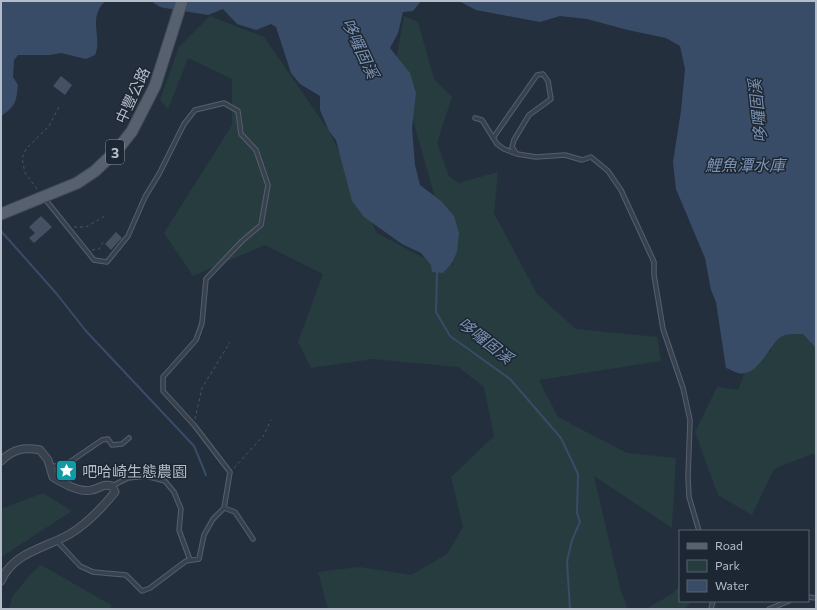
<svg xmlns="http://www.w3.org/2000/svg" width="817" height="610" font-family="Commissioner,'Noto Sans TC',sans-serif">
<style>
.green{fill:#263c3f}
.water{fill:#394c67}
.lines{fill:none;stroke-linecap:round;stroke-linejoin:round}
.stream{stroke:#394c67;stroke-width:2}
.building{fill:#455162}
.lane-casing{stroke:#565f6c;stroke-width:5.5}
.street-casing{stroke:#565f6c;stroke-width:9}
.primary-casing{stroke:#414a57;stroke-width:13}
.path{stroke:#44595c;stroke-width:1;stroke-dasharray:3 3;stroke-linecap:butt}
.lane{stroke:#38414e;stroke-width:3.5}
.street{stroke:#38414e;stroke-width:7}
.primary{stroke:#56606e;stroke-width:11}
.labels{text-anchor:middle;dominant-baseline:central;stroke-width:3;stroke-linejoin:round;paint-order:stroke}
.shield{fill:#1d2633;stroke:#878f9c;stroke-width:1}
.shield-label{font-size:14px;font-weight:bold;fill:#b4bcc9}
.street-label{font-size:15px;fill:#b4bcc9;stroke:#1d2633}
.poi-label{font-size:15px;fill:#b4bcc9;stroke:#1d2633;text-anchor:start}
.water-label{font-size:16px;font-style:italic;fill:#7c92b1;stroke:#1d2633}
</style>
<rect width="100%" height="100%" fill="#242f3e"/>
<g class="green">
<path d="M210,16L264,37L329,131L377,233L424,258L454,265L396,60L404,16L418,22L434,79L452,97L437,143L449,176L458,183L498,172L494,213L537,294L576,329L657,337L661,361L539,380L558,417L627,453L676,458L672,528L594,476L621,592L628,609H328L318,572L359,567L411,575L447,554L463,527L451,477L494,436L484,387L458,367L373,359L311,368L298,342L323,274L265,245L193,276L164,233L232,125V79L188,58L168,109L160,100L179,47Z"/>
<path d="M816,330V455L812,454L774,469L752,515L718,495L695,432L717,387L738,390L752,355L771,352L764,331Z"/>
<path d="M43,493L72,511L1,557V509Z"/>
<path d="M41,565L111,605V609H9L12,597L30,575Z"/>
<path d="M680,585V601H692L685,609H646L672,594Z"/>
</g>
<g class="water">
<path d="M1,1H105C87,19 103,38 95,55L86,59L61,53L50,55H18L14,60L13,77L18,85C16,102 16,106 1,116Z"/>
<path d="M151,1H421L413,11L403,12L398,33L390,48L410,73L416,93L412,128L415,165L420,185L441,201L454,216L459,233L457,252L452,263L443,273L432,272L431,265L421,253L402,244L364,217L352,201L336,140L329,131L320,110V96L300,84L291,73L276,27L271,24L256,30L237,24L223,9L208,15L165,8L160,7Z"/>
<path d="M459,1H816V348L803,334C795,334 785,333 779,338C768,348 757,378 738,373C734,372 730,369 726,368L716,302L711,290L705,258L676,189L673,162L681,111L685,69L680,46L666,38L628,30L587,19L560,16L540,22L476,10Z"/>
</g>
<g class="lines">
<g class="stream">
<path d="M1,231L56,293L86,331L194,446L206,475"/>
<path d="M437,271L436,312L450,336L510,379L561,438L578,474L577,513L580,522L572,540L567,561L570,609"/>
</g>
</g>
<g class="building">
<path d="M61,76L72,85L65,95L53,86Z"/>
<path d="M41,216L52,227L34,243L29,238L35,233L29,227Z"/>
<path d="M116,232L122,238L111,250L105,244Z"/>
</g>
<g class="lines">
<defs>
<g id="lane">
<path d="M475,118L482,120L497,144L504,149L517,154L536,157L565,155L582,160L591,157L608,171L621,190L654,262V275L663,329L683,388L690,420L688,477L689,497L699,531"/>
<path d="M493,138L537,75L543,74L548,81L551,99L529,115L514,140L512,147L516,153"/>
<path d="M45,199L94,260L107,262L128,236L145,197L159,174L184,124L195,110L224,103L238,111L241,134L256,150L268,185L261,225L242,241L206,279L202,323L196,340L163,377V391L194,425L230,472L224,508L213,519L204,535L199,559L186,561L150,588L142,591L126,575L93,572L80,566L57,541"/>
<path d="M50,466H64L102,440L108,439L112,445L122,444L129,438"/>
<path d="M112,486L128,478L146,476L165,481L174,492L181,509L179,530L190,560"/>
<path d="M224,508L235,512L253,539"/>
<path d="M808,597L816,598"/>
<path d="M711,609L713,601"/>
<path d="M769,609L789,601"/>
</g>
<path id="street" d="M1,461C13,449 24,447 40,450L48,460L53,477C63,483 79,493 91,490C100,489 102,483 112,486L115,492C102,508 88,523 70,534C46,548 13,552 1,581"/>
<path id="primary" d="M1,214L77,183L95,171L118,149L132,131L155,86L182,1"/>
</defs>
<use href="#lane" class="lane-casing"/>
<use href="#street" class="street-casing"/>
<use href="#primary" class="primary-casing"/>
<g class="path">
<path d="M37,189L25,173L22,158L26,149L49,126L60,105"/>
<path d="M74,227H86L105,216"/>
<path d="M92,250L99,249L104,241"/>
<path d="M195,419L202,388L230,342"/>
<path d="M234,468L264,435L271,420"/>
</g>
<use href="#lane" class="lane"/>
<use href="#street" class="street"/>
<use href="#primary" class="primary"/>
</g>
<defs>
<symbol id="sight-square" viewBox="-11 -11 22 22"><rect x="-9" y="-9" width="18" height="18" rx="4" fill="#0f9aa8" stroke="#1d2633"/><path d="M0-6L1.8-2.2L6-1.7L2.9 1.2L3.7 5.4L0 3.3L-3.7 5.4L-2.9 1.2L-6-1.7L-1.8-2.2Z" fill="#fff"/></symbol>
</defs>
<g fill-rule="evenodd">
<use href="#sight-square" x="54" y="458" width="25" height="25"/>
</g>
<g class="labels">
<rect class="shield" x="106" y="140" width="18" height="24" rx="3"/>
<g class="shield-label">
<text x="115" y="152">3</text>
</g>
<g class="street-label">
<text transform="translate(132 95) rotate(-65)">中豐公路</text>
</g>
<g class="poi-label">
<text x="82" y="471">吧哈崎生態農園</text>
</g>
<g class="water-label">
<text transform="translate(361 48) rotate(65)">哆囉固溪</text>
<text transform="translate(757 111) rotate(-96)">哆囉固溪</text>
<text x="745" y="164">鯉魚潭水庫</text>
<text transform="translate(486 340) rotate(38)">哆囉固溪</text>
</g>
</g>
<rect width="817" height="610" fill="none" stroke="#b4bcc9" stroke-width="4"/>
<rect x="679" y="530" width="130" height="72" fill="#1d2633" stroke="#59626f"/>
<rect x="687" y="543" width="20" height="6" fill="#56606e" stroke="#59626f"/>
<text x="715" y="550" font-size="12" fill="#b4bcc9">Road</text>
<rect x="687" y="560" width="20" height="12" fill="#263c3f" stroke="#59626f"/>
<text x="715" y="570" font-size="12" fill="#b4bcc9">Park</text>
<rect x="687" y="580" width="20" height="12" fill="#394c67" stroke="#59626f"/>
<text x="715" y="590" font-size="12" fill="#b4bcc9">Water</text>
</svg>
